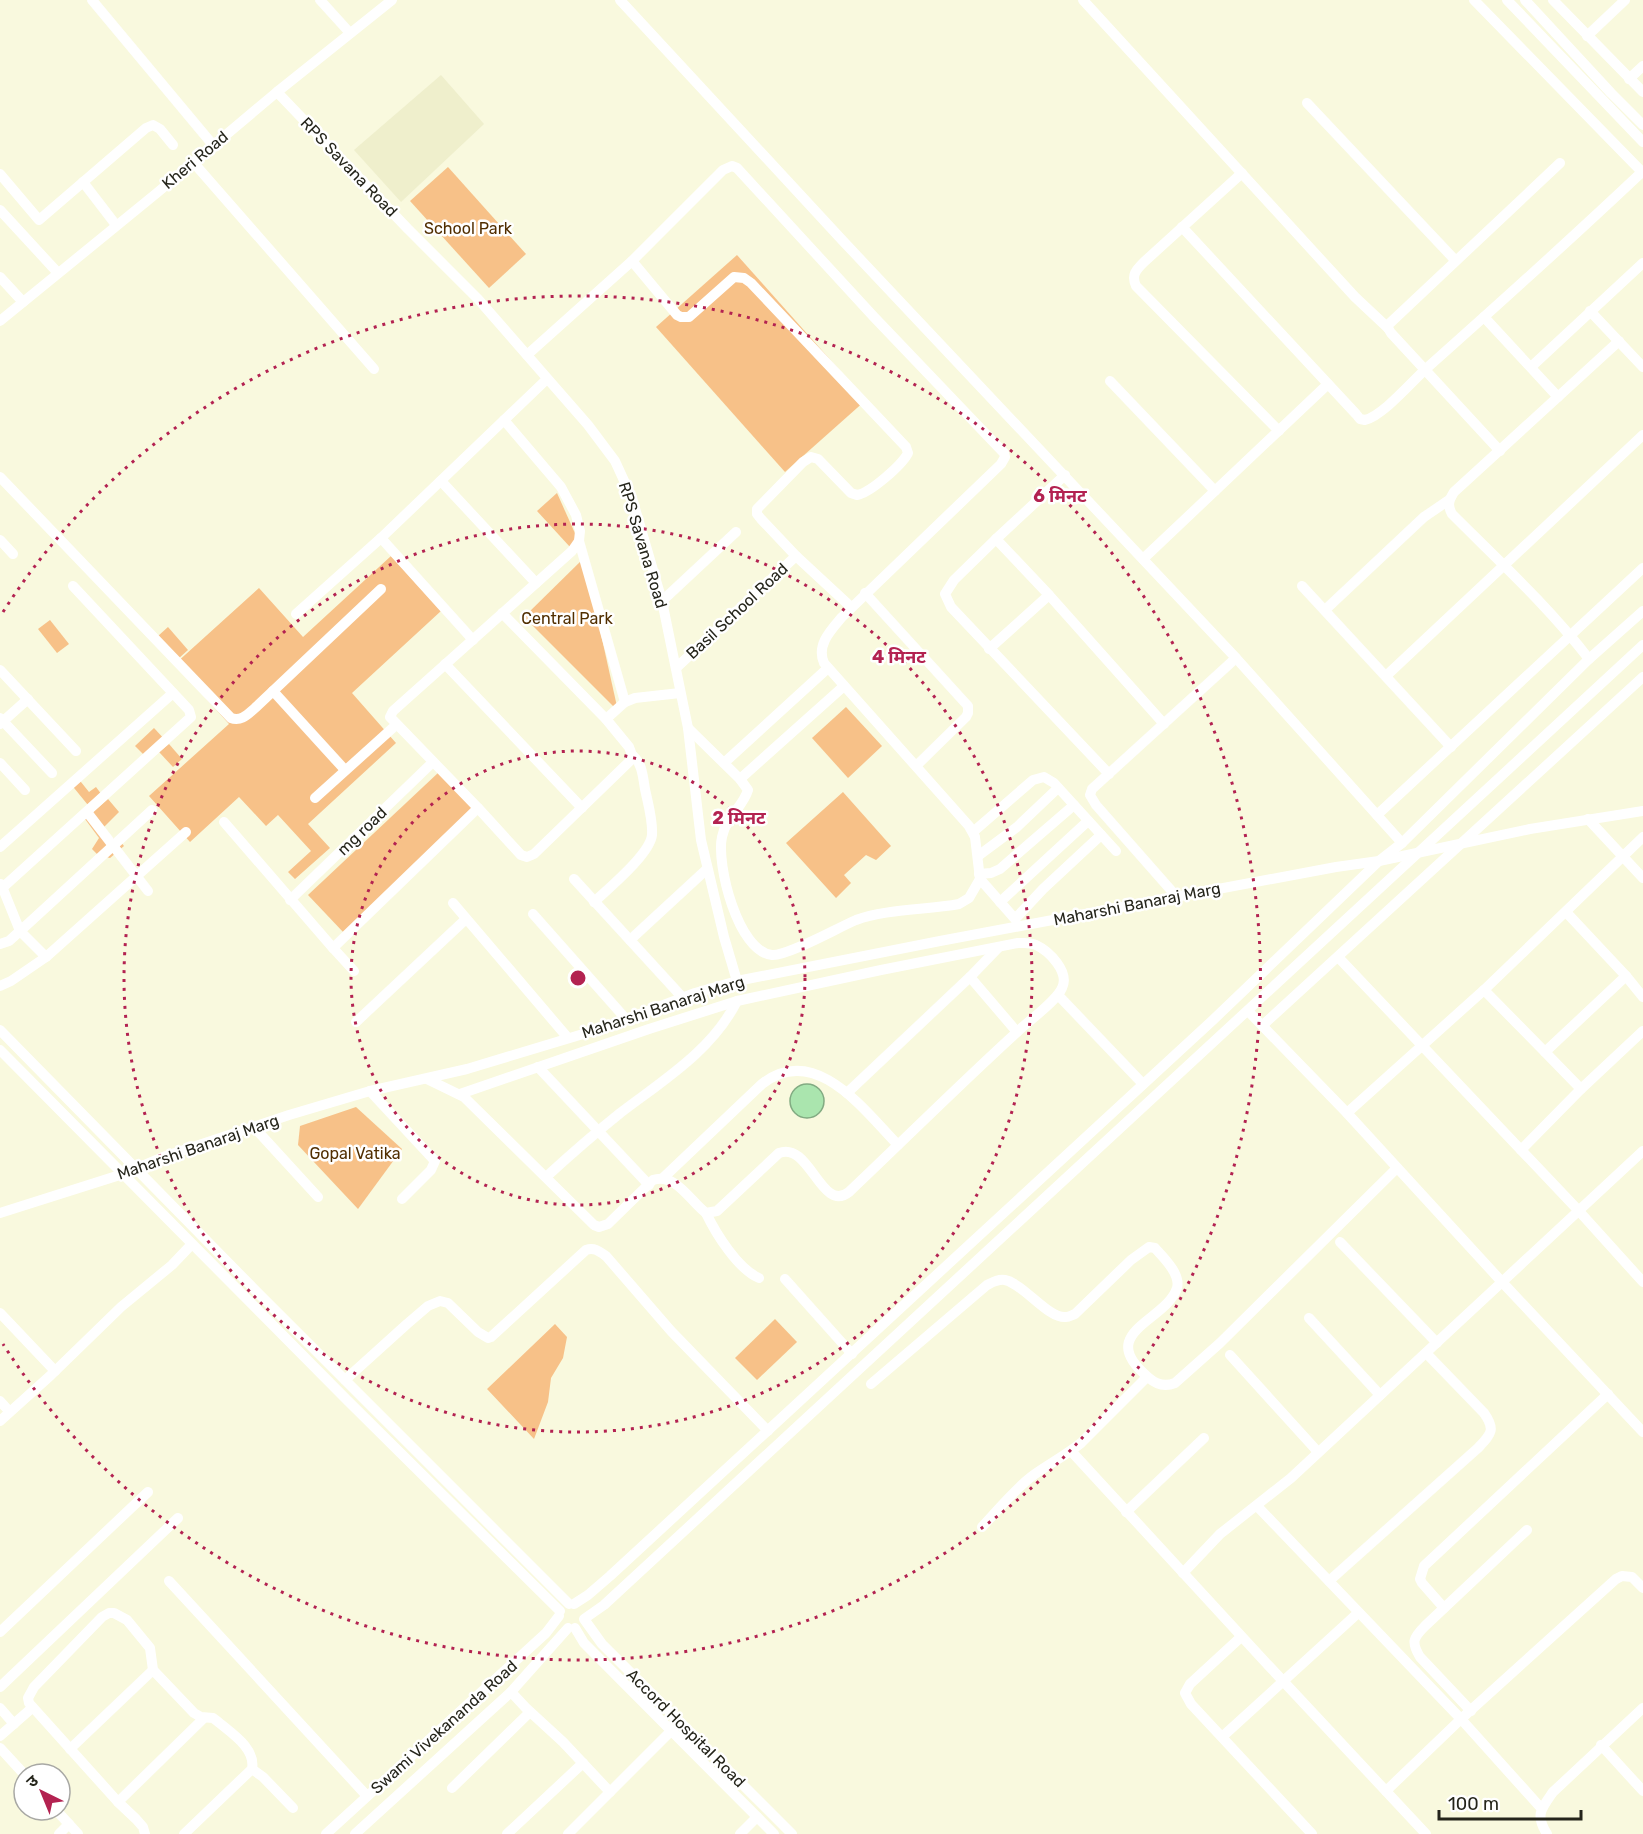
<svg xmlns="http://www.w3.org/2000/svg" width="1643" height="1834" font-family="Rubik,'Noto Sans Devanagari',sans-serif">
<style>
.built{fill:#efefcc}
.green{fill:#f7c188}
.water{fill:#aae5ae;stroke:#82ab82;stroke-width:1.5}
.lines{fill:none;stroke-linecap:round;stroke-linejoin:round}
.minor{stroke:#fff;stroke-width:10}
.ring{fill:none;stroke:#b32251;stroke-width:3;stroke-dasharray:3 6}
.labels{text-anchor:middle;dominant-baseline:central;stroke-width:5;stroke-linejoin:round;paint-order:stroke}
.street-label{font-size:16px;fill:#25251b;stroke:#fff}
.park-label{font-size:16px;fill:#512e00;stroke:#fff}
.centre{fill:#b32251;stroke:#fff;stroke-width:3}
.ring-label{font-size:18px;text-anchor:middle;font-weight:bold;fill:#b32251;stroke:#fff;stroke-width:5;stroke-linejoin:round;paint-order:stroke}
</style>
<rect width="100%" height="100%" fill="#f9f9de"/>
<path class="built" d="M441,75L484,124L401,202L354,150Z"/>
<g class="green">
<path d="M448,167L526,254L489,288L410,201Z"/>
<path d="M737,255L866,400L785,472L656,327Z"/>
<path d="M557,493L578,540L570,547L537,511Z"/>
<path d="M391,556L441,611L352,693L396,743L308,824L330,848L295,879L288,872L311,851L278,815L266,826L239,797L190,842L149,796L229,724L175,664L259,588L303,637Z"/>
<path d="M584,558L618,711L524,617Z"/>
<path d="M50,620L69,644L57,653L38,629Z"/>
<path d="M168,627L188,650L178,659L158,636Z"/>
<path d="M846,707L882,746L848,778L812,738Z"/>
<path d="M154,728L167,742L148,759L135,746Z"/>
<path d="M169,744L182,759L173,767L159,752Z"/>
<path d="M439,772L475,810L344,933L308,895Z"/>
<path d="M77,777L89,792L96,787L105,799L92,810L70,783Z"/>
<path d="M843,792L891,846L876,860L866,855L844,875L851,883L836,898L786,843Z"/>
<path d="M108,799L119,812L99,832L120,841L124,846L110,858L98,855L92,849L99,838L85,819Z"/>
<path d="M356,1107L402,1149L358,1209L298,1145L300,1126Z"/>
<path d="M775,1319L797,1342L757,1380L735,1358Z"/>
<path d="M555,1324L567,1337L563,1358L551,1378L548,1402L534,1439L487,1389Z"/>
</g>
<circle class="water" cx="807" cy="1101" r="17"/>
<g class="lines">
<g class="minor">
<path d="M92,0L213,145"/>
<path d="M320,0L350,33"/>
<path d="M620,0L843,241L1236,658L1402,843"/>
<path d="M1083,0L1355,297L1388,328"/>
<path d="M1474,0L1643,173"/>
<path d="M1507,0L1643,142"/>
<path d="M1525,0L1611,93L1643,125"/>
<path d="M1553,0L1643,92"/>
<path d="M1587,36L1625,0"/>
<path d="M1629,79L1643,66"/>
<path d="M277,92L408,229L478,299L588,425L615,461L632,498L662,601L688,728L701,840L724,937L737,981"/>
<path d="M1307,103L1455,260"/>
<path d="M193,162L374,369"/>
<path d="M1242,173L1144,262C1136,270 1131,275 1136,286L1279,431"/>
<path d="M0,174L39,220L146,128L153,125L160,129L173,145"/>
<path d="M83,182L116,225"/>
<path d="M0,210L58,273"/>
<path d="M1182,227L1356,414L1360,419L1365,420C1384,415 1412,381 1428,367C1500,303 1572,238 1642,172"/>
<path d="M632,261L677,315L681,317H689L734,277L744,278L751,283L906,447L908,453C902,465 870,493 857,495L851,493L818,459L811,457L803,462L757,509V514L761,519L796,556"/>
<path d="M0,277L23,302"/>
<path d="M1590,311L1643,367"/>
<path d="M1484,317L1558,397"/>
<path d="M0,321L158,192L277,92L392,0"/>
<path d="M527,355L632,261L723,170L732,166L737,168L874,317L1004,453L1005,457L1001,464L842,617C831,630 816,645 824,663L969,826L975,837L980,879L1015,919L1043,889L1101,835"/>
<path d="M1531,367L1643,263"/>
<path d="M1110,381L1215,491"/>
<path d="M1500,451L1391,333L1388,328L1389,324L1560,163"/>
<path d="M1065,475L996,539L954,580L945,594L951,607L1109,774"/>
<path d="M0,477L231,718C241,722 248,714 255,708L381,589"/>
<path d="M441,481L536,583"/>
<path d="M381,538L473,640"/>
<path d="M996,539L1049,595L1164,724"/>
<path d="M0,540L13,554"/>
<path d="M579,541L625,702"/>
<path d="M1143,559L1328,384"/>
<path d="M1302,586L1451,747"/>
<path d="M865,593L968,706V713L966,717L917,765"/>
<path d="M662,601L736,532"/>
<path d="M1325,610L1424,517L1449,500"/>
<path d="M502,613L606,719L629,747L632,755L631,760L534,854L527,857L521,855L478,808L390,717L393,711L572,551L579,541L580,531L576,515L561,487L504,420"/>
<path d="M296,614L381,538L547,379"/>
<path d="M989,649L1049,595"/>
<path d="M1589,659C1549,607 1499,561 1452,514C1447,505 1449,500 1454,492L1619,341"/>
<path d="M445,664L582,808"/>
<path d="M676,668L796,556L851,607"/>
<path d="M0,670L76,751"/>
<path d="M1386,676L1643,435"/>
<path d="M273,691L345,770"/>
<path d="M0,718L52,773"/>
<path d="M606,719L625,702L635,698L680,693"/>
<path d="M0,724L28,699"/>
<path d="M688,728L740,779L748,790C743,807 726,817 722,837C716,864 738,952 772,955C788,956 837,928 856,920C885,909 927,910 959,904L969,898L980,879"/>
<path d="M0,763L25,790"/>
<path d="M724,763L828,668"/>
<path d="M740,779L844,686"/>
<path d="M315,798L396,725"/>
<path d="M87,812L148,891"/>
<path d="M1377,815L1643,568"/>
<path d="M1588,819L1643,878"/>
<path d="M224,822L333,948L354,971"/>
<path d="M973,832L1033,780L1044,777L1054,783L1116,851"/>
<path d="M0,847L173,693"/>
<path d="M978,856L1017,827L1058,788"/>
<path d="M979,874L991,873L1000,869L1074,805"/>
<path d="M574,879L683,998"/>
<path d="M1,884L20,931L46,957"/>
<path d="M0,890L191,717L189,710L73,586"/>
<path d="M1177,897L1096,805L1090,795L1092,789L1236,658"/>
<path d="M290,900L433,762"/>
<path d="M594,902C609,888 650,854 652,835C653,820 648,804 645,789C643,777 642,762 632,755"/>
<path d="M1000,902L1088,821"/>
<path d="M453,903L568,1038"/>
<path d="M1566,912L1626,976L1545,1052L1581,1089L1643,1031"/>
<path d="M533,914L626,1019"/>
<path d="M630,940L707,869"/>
<path d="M0,944L9,941L30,922L152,810"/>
<path d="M333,948L478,808"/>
<path d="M1338,957L1578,1210L1643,1282"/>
<path d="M1626,976L1643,997"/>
<path d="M970,977L1017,1032"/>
<path d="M0,986L11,981L46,957L186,832"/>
<path d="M1484,990L1545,1052"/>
<path d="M1058,995L1143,1084"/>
<path d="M1248,1011L1347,1113L1502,1282L1643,1432"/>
<path d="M356,1022L466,919"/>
<path d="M1263,1025L1643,677"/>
<path d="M0,1030L257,1292L569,1604"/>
<path d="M0,1050L347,1400L560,1611"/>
<path d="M538,1067L649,1185"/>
<path d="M427,1079L464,1097L594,1225L599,1227L608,1224L653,1180C675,1172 691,1202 706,1213L717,1211L779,1153C810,1141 821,1214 849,1192C905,1139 959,1085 1016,1033C1028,1021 1056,1002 1062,988C1070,972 1049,951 1036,945C1030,942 1024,943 1018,943L881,970L737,1001L649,1029L460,1094"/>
<path d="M370,1091L435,1161L431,1170L402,1199"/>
<path d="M847,1093L970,977L998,948"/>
<path d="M1347,1113L1484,990L1643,837"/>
<path d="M254,1127L318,1197"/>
<path d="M1521,1150L1581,1089"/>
<path d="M546,1177C570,1155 594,1134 619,1114C662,1081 712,1051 737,1001"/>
<path d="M663,1178L762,1084C815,1042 864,1110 898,1145"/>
<path d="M0,1213L123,1174L163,1157L289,1115L370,1091L467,1069L603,1028L695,993L737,981L940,941L1336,867L1379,861L1530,829L1643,811"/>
<path d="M706,1213C716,1234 738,1269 759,1278"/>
<path d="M1340,1242L1437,1343"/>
<path d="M785,1279L852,1354"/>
<path d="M0,1313L55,1371"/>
<path d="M1309,1318L1380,1395"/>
<path d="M1230,1355L1318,1452"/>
<path d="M345,1380L407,1324L428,1306L440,1301L448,1303L478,1332L488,1338L491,1337L586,1250C594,1247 599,1251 606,1256L671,1331L768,1431"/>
<path d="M871,1384L987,1285C993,1282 998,1279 1005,1280C1024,1284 1048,1319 1066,1317C1069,1317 1072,1315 1075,1314L1131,1260L1149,1247L1155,1248C1163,1257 1181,1274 1177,1288C1166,1322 1093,1332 1149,1378C1157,1385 1165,1387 1175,1383L1220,1343L1397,1168"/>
<path d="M0,1401L9,1411"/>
<path d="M0,1421L51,1375L121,1307L172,1265L192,1244"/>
<path d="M1071,1451L1269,1666L1426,1834"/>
<path d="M1257,1506L1461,1719L1541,1808"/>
<path d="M1126,1512L1204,1438"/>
<path d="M982,1527C998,1510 1013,1491 1031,1477C1047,1465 1065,1456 1081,1443L1147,1377"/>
<path d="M1183,1573L1220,1534L1291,1478L1643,1151"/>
<path d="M169,1581L367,1796"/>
<path d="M1329,1581L1478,1448C1491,1434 1496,1430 1484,1413L1426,1353"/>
<path d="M574,1604L588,1595L610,1576L1214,1019L1379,861L1402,843L1589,659L1643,611"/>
<path d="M1444,1608L1422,1583L1420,1579L1424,1566L1608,1394"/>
<path d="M575,1628L584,1643L774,1834"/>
<path d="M0,1632L148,1492"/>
<path d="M1241,1637L1190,1684L1185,1693L1191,1704L1312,1834"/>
<path d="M0,1687L178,1518"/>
<path d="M511,1692L526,1708L563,1742L610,1792"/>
<path d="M0,1708L14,1724"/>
<path d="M1471,1711L1420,1657C1411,1642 1413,1638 1425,1626L1527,1530"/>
<path d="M0,1736L32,1708"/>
<path d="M1222,1737L1358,1613"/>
<path d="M1601,1745L1643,1791"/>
<path d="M0,1748L24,1774"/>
<path d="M70,1749L153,1670"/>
<path d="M252,1769L263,1777L293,1808"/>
<path d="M452,1788L530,1712"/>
<path d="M1386,1791L1461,1719L1616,1579L1622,1576L1632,1577L1643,1588"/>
<path d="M118,1802L204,1718"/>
<path d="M56,1810L78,1834"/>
<path d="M59,1834L69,1824"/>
<path d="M145,1834L143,1827L136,1819L118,1802L29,1703L28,1698L34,1687L102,1617L109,1613H114L127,1620L150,1648L153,1670L194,1713L201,1717L213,1718L217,1721C231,1733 256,1748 252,1769L184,1834"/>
<path d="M326,1834L546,1633L559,1616"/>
<path d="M355,1834L511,1692L568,1628"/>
<path d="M507,1834L583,1763"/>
<path d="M568,1834L671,1731"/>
<path d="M740,1834L757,1817"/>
<path d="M792,1834L602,1644L584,1619L604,1605L1643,645"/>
<path d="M1547,1834C1535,1815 1541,1809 1553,1792L1643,1708"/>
</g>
</g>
<g class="ring">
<circle cx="578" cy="978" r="227"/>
<circle cx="578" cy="978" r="454"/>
<path d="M3 612A682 682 0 1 1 3 1344"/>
</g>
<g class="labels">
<g class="street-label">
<text transform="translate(195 160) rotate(-40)">Kheri Road</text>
<text transform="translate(349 167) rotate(46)">RPS Savana Road</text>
<text transform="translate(643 545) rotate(73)">RPS Savana Road</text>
<text transform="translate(737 611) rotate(-43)">Basil School Road</text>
<text transform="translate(362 831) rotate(-44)">mg road</text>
<text transform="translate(1137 904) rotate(-11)">Maharshi Banaraj Marg</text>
<text transform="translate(663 1007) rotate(-18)">Maharshi Banaraj Marg</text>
<text transform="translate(198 1147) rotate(-19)">Maharshi Banaraj Marg</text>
<text transform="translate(444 1727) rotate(-42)">Swami Vivekananda Road</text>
<text transform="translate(686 1728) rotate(45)">Accord Hospital Road</text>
</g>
<g class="park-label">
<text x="468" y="228">School Park</text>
<text x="567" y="618">Central Park</text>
<text x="355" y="1153">Gopal Vatika</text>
</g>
</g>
<circle cx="578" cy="978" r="9" class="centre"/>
<g class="ring-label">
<text x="1060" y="502">6 मिनट</text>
<text x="899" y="663">4 मिनट</text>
<text x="739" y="824">2 मिनट</text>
</g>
<g transform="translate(42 1792) rotate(317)"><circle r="28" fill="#ffffff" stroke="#a8a8a4" stroke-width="1.5"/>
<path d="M0-4.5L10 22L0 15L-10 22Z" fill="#b32251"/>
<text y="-9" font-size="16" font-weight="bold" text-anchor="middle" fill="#25251b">उ</text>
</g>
<path d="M1439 1810v9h142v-9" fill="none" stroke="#25251b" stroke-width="3"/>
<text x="1448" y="1810" font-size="18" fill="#25251b" stroke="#ffffff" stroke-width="4.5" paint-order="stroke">100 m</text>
</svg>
